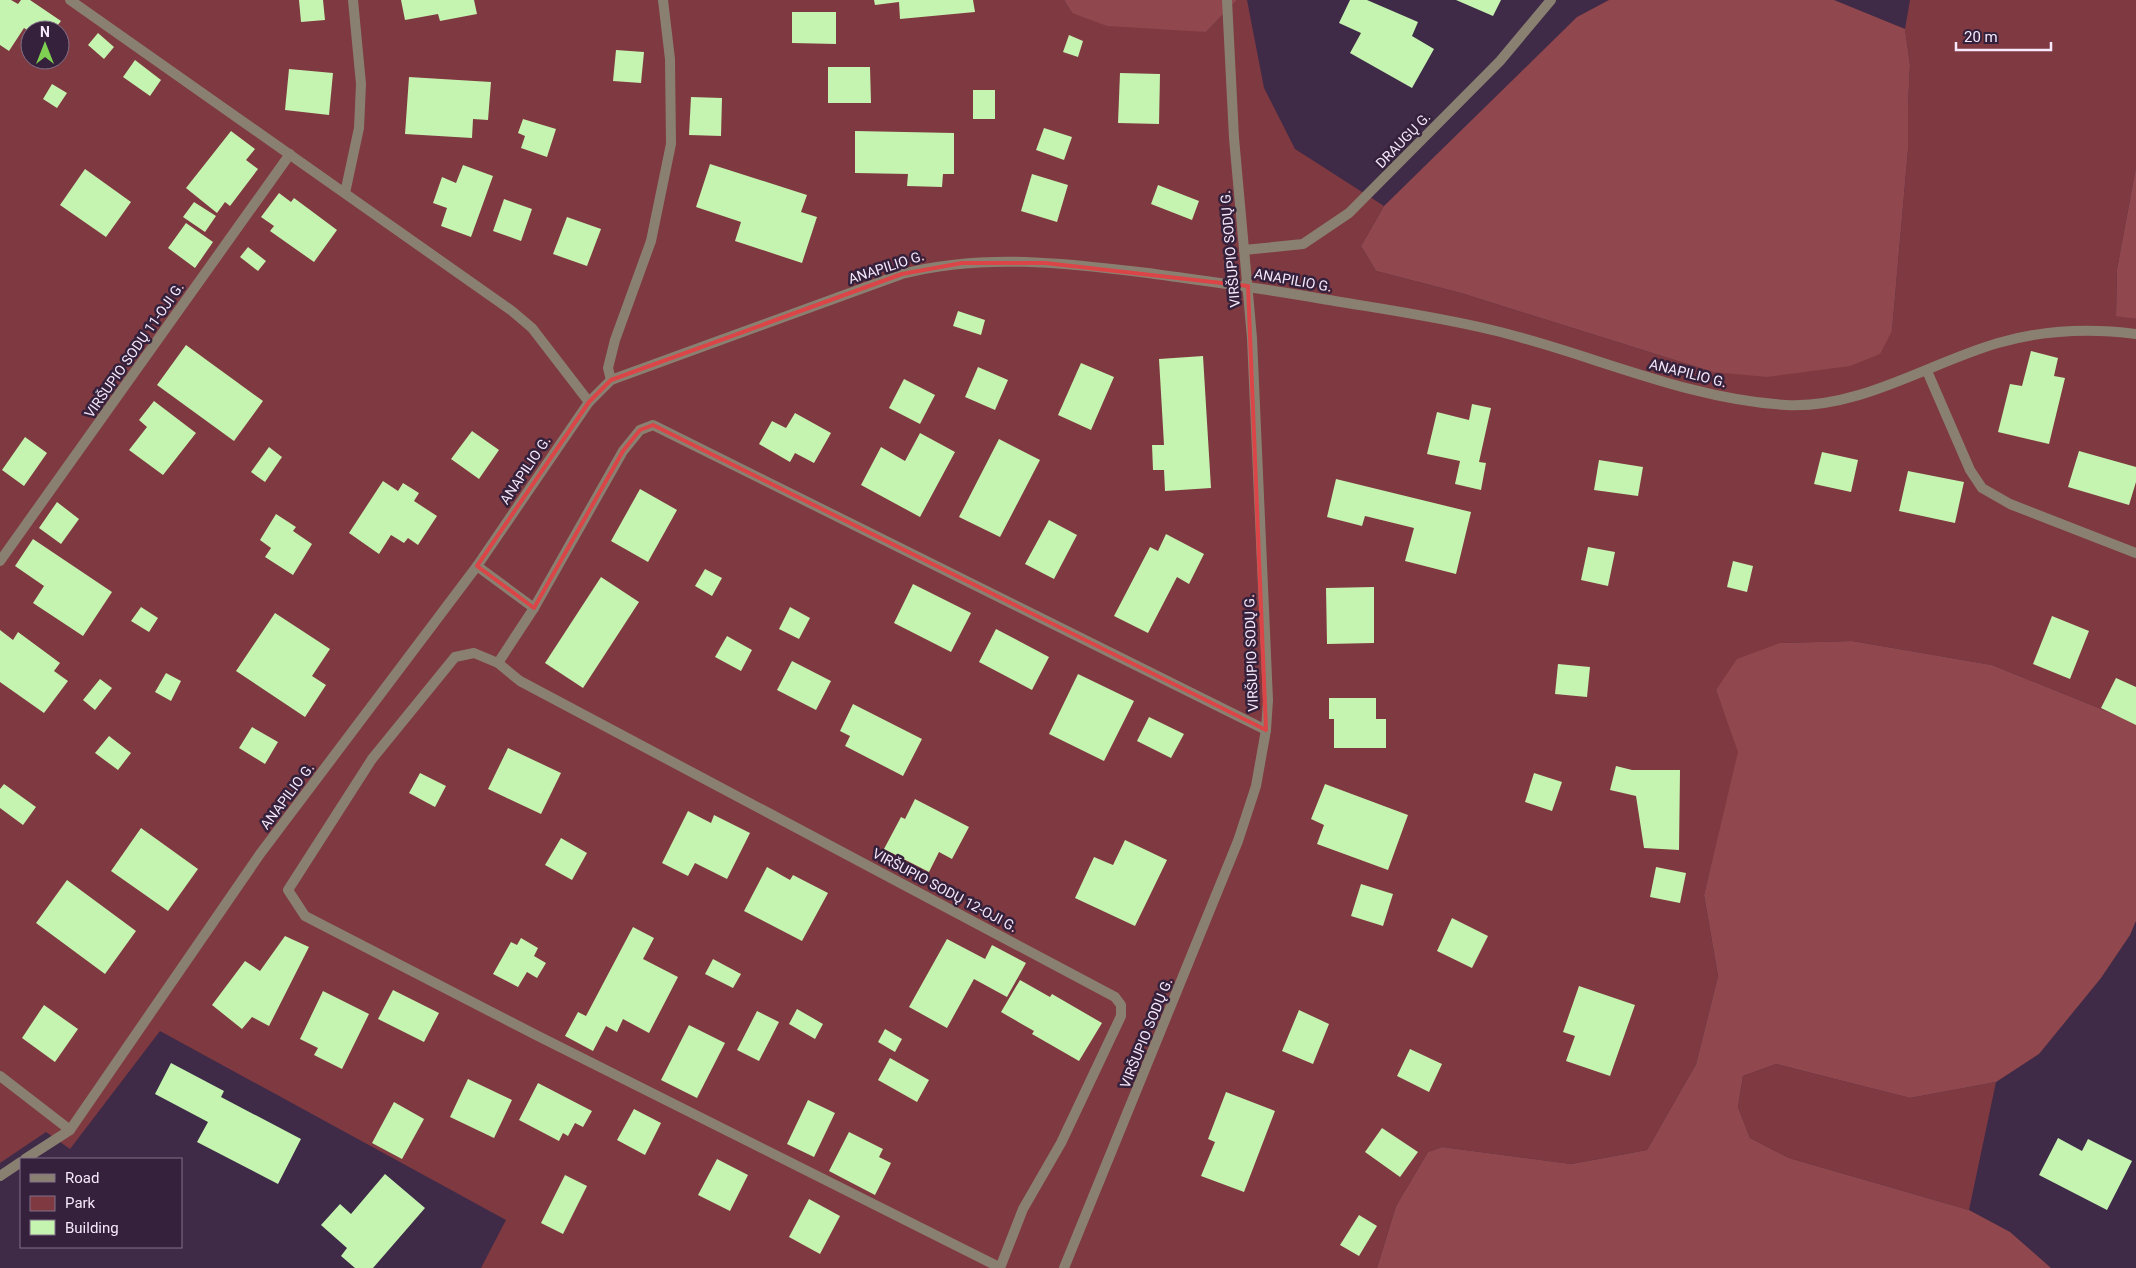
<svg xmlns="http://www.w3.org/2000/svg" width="2136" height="1268" font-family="Roboto,sans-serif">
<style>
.green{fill:#7f3940;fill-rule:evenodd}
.forest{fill:#90474d}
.building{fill:#c5f3b0}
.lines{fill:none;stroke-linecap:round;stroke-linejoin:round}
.lane{stroke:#8a8071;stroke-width:10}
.street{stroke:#8a8071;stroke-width:10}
.marked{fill:none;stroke:#db4548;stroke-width:4;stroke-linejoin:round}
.labels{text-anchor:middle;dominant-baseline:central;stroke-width:5;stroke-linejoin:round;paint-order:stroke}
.street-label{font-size:14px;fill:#f5e9fb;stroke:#35213c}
</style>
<rect width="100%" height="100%" fill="#3f2b47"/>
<g class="green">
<path d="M0,0H1064L1072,13L1206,32L1237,0H1247L1264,88L1295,149L1384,206L1361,246L1376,271L1461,293L1713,372L1892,331L1908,150V106L1910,65L1905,29L1910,0H2136V167L2117,269L2116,315L2136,319V723L1992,665L1852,641L1780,643L1716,690L1739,752L1704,895L1718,976L1696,1064L1647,1150L1571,1164L1442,1147L1428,1152L1396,1206L1377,1268H481L506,1220L160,1031L70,1149L46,1132L0,1163ZM30,30H60V60H30Z"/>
<path d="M1776,1064L1910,1098L1996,1082L1969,1210L1789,1158L1750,1138L1738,1107L1743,1076Z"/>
</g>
<g class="forest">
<path d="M1064,0H1237L1206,32L1107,26L1072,13Z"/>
<path d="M1609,0H1834L1905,29L1910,65L1908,106V150L1892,331L1880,354L1850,366L1767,377L1713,372L1461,293L1376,271L1361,246L1384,206L1577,17Z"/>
<path d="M2136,167V319L2116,316L2117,269Z"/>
<path d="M1852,641L1992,665L2136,723V921L2130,935L2101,978L2039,1054L1996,1082L1910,1098L1776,1064L1743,1076L1738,1107L1750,1138L1789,1158L1969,1210L2010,1232L2051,1268H1377L1396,1206L1428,1152L1442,1147L1571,1164L1647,1150L1696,1064L1718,976L1704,895L1738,752L1716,690L1737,659L1780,643Z"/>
</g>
<g class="building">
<path d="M0,0H11L18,4L21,0H30L61,21L54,30H30V32L24,28L9,51L0,45Z"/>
<path d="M299,0H323L325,20L301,22Z"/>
<path d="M401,0H474L477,14L440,21L438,14L405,20Z"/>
<path d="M874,0H973L975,12L900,19L899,2L875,5Z"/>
<path d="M1350,0H1367L1418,22L1412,36L1434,49L1412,88L1350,53L1361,33L1339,23Z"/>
<path d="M1456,0H1501L1493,16Z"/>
<path d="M792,12H836V44L792,43Z"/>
<path d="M98,33L114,47L104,59L88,45Z"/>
<path d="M1069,35L1083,41L1078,57L1063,52Z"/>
<path d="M616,50L644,52L641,83L613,81Z"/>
<path d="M135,60L161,80L150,96L123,77Z"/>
<path d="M828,67H870L871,103H828Z"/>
<path d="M289,69L333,73L329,115L285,110Z"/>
<path d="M1120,73L1160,74L1159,124L1118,123Z"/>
<path d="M409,77L491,82L488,120L473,119L472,138L405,134Z"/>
<path d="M52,84L67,93L57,108L43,99Z"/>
<rect x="973" y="90" width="22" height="29"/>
<path d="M691,97L722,98L721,136L689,135Z"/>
<path d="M523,119L556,129L547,157L521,148L525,136L518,133Z"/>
<path d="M1044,128L1072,137L1064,160L1036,150Z"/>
<path d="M231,131L255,149L246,160L258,169L230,206L225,202L217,213L186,188Z"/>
<path d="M855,131L954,133V174H943L942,187L907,186L908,174L855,173Z"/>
<path d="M710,164L807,195L801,212L817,217L802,263L735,241L741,222L696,207Z"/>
<path d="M463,165L493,176L471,237L441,226L447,208L433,203L442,177L456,183Z"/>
<path d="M85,169L131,202L106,237L60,205Z"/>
<path d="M1032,174L1068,185L1057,222L1021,211Z"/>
<path d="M1158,185L1199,201L1192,220L1151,204Z"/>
<path d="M279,193L291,202L294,198L337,230L314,262L270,231L274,226L261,217Z"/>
<path d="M504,199L532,209L521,241L493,231Z"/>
<path d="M194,202L216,216L205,232L183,217Z"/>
<path d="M567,217L601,229L587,266L553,254Z"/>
<path d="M186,223L213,242L195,268L168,248Z"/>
<path d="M248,247L266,261L258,271L240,257Z"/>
<path d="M958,311L985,320L981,335L953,326Z"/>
<path d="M186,345L263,401L234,441L157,385Z"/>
<path d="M2031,351L2058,358L2054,376L2065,378L2049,444L1998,432L2010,384L2022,386Z"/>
<path d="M1203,356L1211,488L1165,491L1164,470H1153L1152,445H1164L1159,359Z"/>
<path d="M1081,363L1114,377L1091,430L1058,415Z"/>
<path d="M978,367L1008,380L995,410L965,397Z"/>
<path d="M904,379L935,395L920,424L889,408Z"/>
<path d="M154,401L196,433L163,475L129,450L147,427L139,420Z"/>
<path d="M1472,404L1491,408L1479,462L1486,463L1481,490L1455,484L1460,461L1427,454L1437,412L1469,420Z"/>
<path d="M795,413L831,433L814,463L795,453L790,462L759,444L772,421L786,428Z"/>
<path d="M472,431L499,450L479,479L451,459Z"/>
<path d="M920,433L955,452L920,517L861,485L881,447L905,461Z"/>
<path d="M25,437L47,453L24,486L2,470Z"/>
<path d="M999,439L1040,460L1000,537L959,517Z"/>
<path d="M269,447L282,457L265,482L251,472Z"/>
<path d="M2079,451L2136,467V482L2129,505L2068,487Z"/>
<path d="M1822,452L1858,460L1851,492L1814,484Z"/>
<path d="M1599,460L1643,467L1638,496L1594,490Z"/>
<path d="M1908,471L1964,482L1955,523L1899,511Z"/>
<path d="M1336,479L1471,512L1456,574L1405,561L1414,528L1365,516L1362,526L1327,517Z"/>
<path d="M383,481L398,491L403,483L419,493L414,501L437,516L418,545L408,538L404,543L391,535L379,554L349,533Z"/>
<path d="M640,489L677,510L648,562L611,541Z"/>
<path d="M57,502L79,519L61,544L39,528Z"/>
<path d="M276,514L296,527L293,531L312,544L293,575L265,557L271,548L260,540Z"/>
<path d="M1049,520L1077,535L1054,579L1025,564Z"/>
<path d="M1166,534L1204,554L1189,584L1177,577L1148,633L1114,616L1150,547L1158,551Z"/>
<path d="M33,539L112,592L83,636L33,603L44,586L15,566Z"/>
<path d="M1588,547L1615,552L1608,586L1581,580Z"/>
<path d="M1733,561L1753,566L1747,592L1727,587Z"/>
<path d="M705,569L722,578L712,596L695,586Z"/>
<path d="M601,577L639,602L583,688L545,663Z"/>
<path d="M913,584L971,613L951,652L894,623Z"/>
<path d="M1374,587V643L1327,644L1326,588Z"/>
<path d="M141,607L158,618L149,632L131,621Z"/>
<path d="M790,607L810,618L799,639L779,629Z"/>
<path d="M275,613L330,649L312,676L326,685L305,717L236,671Z"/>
<path d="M2052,616L2089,631L2070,679L2033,664Z"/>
<path d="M996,629L1049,657L1032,690L979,662Z"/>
<path d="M0,630L13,640L18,632L60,663L54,671L68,681L44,713L0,682Z"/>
<path d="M727,636L752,650L741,671L715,657Z"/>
<path d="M792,661L831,681L816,710L777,690Z"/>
<path d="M1558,664L1590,667L1587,697L1555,694Z"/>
<path d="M166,673L181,681L171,701L155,692Z"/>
<path d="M1078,674L1134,701L1104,761L1049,734Z"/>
<path d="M2116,678L2136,687V725L2101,708Z"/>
<path d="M100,679L112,688L95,710L83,700Z"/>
<path d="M1329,698H1376V719H1386V748H1334V719H1329Z"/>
<path d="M853,704L922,739L903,776L845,746L850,736L840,731Z"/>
<path d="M1149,717L1184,734L1171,758L1137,741Z"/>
<path d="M252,727L278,742L265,764L239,748Z"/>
<path d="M109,736L131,753L118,770L95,753Z"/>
<path d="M508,748L561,773L541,814L488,789Z"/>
<path d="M1616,766L1632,770H1680L1679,850L1644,848L1636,796L1610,790Z"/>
<path d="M420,773L446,786L435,807L409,793Z"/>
<path d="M1534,773L1562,782L1552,811L1525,802Z"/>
<path d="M4,784L36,807L23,825L0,808V789Z"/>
<path d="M1325,784L1408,815L1388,870L1317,844L1324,825L1311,819Z"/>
<path d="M915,799L969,827L952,859L939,852L929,872L884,849L901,817L905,819Z"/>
<path d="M688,811L711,823L714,815L750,833L727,879L695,863L688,876L662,863Z"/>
<path d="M141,828L198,869L168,911L111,871Z"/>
<path d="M561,838L587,853L572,880L545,865Z"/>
<path d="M1125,840L1167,860L1135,926L1075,898L1094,857L1113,865Z"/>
<path d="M767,867L790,880L793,875L828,893L802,941L744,911Z"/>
<path d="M1656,867L1686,873L1680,903L1650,897Z"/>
<path d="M67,880L136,931L105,974L36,923Z"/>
<path d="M1361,884L1393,894L1383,926L1351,916Z"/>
<path d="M1452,918L1488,936L1472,968L1437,951Z"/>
<path d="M633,927L654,938L643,959L678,977L649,1033L623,1019L617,1032L606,1026L593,1051L565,1036L578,1012L586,1016Z"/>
<path d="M285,936L309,947L269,1026L252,1017L242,1029L212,1005L245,961L260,971Z"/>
<path d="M521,938L538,948L534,956L546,963L537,978L527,972L518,987L493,974L511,942L517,945Z"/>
<path d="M947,939L985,959L992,945L1026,963L1007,997L974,979L947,1028L909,1007Z"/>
<path d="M713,959L741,974L733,988L705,974Z"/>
<path d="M1020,980L1050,997L1052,994L1102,1023L1079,1061L1032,1034L1034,1031L1001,1012Z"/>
<path d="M1579,986L1635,1005L1610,1076L1566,1061L1575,1036L1563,1032Z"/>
<path d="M393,990L439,1013L424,1042L378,1019Z"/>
<path d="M323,991L369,1014L342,1069L314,1055L318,1048L300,1039Z"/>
<path d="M44,1005L78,1029L55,1062L22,1038Z"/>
<path d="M797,1009L823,1024L815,1039L789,1024Z"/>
<path d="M1299,1010L1329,1024L1313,1064L1282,1051Z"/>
<path d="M757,1011L779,1022L759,1061L737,1050Z"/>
<path d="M689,1025L725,1043L697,1098L661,1080Z"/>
<path d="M885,1029L902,1039L895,1052L878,1042Z"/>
<path d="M1410,1049L1442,1064L1429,1092L1397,1076Z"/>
<path d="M890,1058L929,1080L917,1102L878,1080Z"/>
<path d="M171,1063L224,1091L221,1097L301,1139L278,1184L197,1142L208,1122L155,1094Z"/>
<path d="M468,1079L512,1100L494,1138L450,1117Z"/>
<path d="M538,1083L592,1111L583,1127L575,1123L568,1136L563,1133L559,1141L519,1120Z"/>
<path d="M1226,1092L1275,1111L1244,1192L1201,1176L1215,1142L1208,1139Z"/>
<path d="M808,1100L835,1113L814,1157L787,1144Z"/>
<path d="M394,1102L424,1119L402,1159L372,1143Z"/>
<path d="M634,1109L661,1123L645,1155L617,1140Z"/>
<path d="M1382,1128L1418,1152L1400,1177L1365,1152Z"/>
<path d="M849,1132L883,1149L879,1157L891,1163L875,1195L829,1171Z"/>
<path d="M2058,1138L2082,1151L2088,1139L2132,1161L2107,1210L2039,1175Z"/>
<path d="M717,1159L748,1175L730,1211L698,1195Z"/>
<path d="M385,1174L425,1208L373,1268H355L341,1256L347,1248L321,1225L340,1204L351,1214Z"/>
<path d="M565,1175L587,1186L563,1234L541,1223Z"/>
<path d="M809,1199L840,1216L820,1254L789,1237Z"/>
<path d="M1359,1215L1377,1226L1359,1256L1340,1245Z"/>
</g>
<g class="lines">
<path class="lane" d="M1927,371L1970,470L1982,488L2010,504L2136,553"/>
<g class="street">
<path d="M70,0L512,311L532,328L589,402"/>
<path d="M345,193L359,128L361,84L353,0"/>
<path d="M1244,250L1303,244L1349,213L1500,61L1551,0"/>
<path d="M611,380L608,368L615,340L651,241L671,144L670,59L663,0"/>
<path d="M0,561L290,154"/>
<path d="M477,566L534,608"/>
<path d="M498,663L520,681L1115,997L1121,1005V1016L1061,1143L1023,1209L1000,1268"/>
<path d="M0,1076L70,1130"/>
<path d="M25,1159L70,1130L260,854L477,566L589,402L611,380L902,274C982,253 1066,263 1148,273C1204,281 1261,288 1317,298C1375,308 1435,316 1492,330C1590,353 1684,399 1786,405C1860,409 1929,363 1998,343C2043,330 2090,328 2136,334"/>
<path d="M0,1176L21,1162"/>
<path d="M999,1267L538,1036L305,916L288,890L372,759L455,657L474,653L498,663L534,608L623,451L640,430L653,425L1266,730"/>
<path d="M1064,1268L1238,841L1256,786L1266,730L1268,700L1252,338L1234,138L1227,0"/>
</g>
</g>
<path class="marked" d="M962,263H1045L1248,286L1266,730L653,425L640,430L623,451L534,608L477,566L589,402L611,380L902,274Z"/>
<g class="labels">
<g class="street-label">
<text transform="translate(1403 140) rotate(-46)">DRAUGŲ G.</text>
<text transform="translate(1230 249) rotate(-95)">VIRŠUPIO SODŲ G.</text>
<text transform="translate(886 267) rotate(-18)">ANAPILIO G.</text>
<text transform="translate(1293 280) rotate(10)">ANAPILIO G.</text>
<text transform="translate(134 350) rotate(-55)">VIRŠUPIO SODŲ 11-OJI G.</text>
<text transform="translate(1688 373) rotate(14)">ANAPILIO G.</text>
<text transform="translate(525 470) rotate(-56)">ANAPILIO G.</text>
<text transform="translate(1251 653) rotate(-92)">VIRŠUPIO SODŲ G.</text>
<text transform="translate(287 796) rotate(-53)">ANAPILIO G.</text>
<text transform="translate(945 890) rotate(28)">VIRŠUPIO SODŲ 12-OJI G.</text>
<text transform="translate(1146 1033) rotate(-68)">VIRŠUPIO SODŲ G.</text>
</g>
</g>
<rect x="20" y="1158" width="162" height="90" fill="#35213c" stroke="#827188"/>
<rect x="30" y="1174" width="25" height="8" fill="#8a8071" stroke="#827188"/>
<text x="65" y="1183" font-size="15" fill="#f5e9fb">Road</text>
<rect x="30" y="1196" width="25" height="15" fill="#7f3940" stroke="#827188"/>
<text x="65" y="1208" font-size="15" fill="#f5e9fb">Park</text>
<rect x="30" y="1220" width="25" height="15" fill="#c5f3b0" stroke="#827188"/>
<text x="65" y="1233" font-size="15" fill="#f5e9fb">Building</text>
<g transform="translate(45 45)"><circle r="24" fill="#35213c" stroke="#827188"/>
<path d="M0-4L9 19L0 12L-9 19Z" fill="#7fd052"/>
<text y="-8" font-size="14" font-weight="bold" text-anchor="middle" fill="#f5e9fb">N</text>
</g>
<path d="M1956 42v8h95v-8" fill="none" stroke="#f5e9fb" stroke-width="2.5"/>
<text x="1964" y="42" font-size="15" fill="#f5e9fb" stroke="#35213c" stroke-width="4" paint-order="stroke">20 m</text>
</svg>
